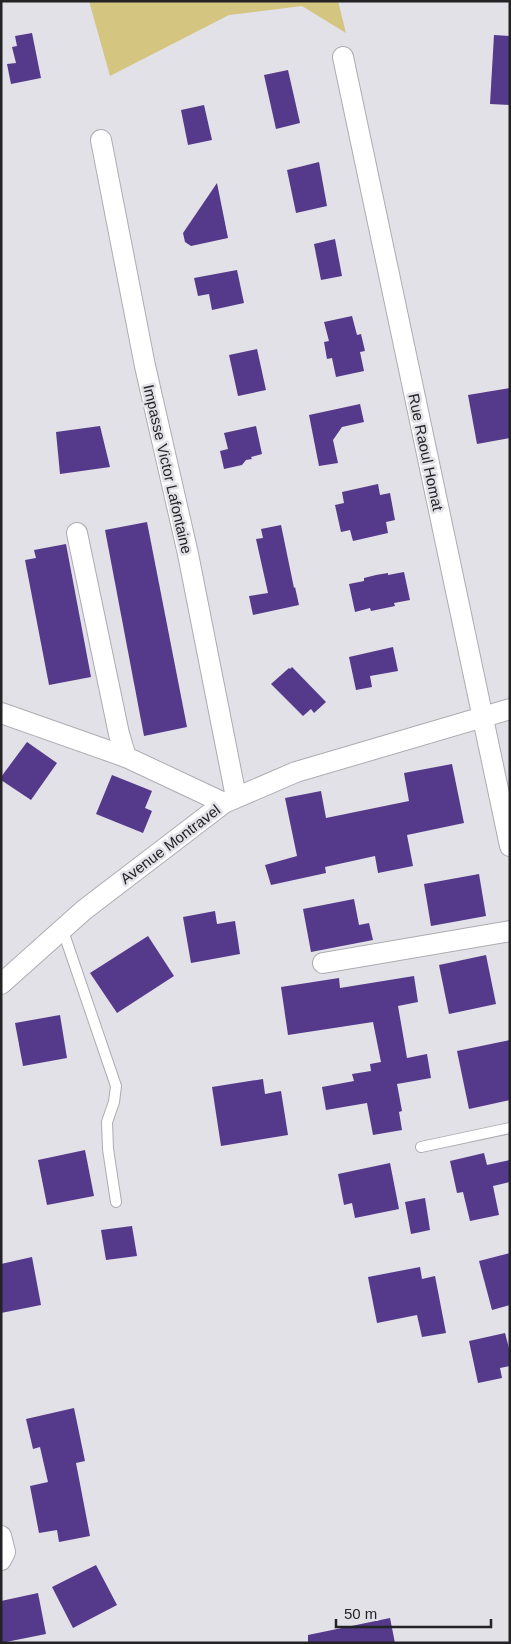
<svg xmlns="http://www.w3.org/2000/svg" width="511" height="1644" font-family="Arial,sans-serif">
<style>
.green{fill:#d4c580}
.building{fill:#55398a}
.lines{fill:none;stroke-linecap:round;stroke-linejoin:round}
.service-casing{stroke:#adacb2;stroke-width:12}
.minor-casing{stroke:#adacb2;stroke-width:22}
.service{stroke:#fff;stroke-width:10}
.minor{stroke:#fff;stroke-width:20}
.labels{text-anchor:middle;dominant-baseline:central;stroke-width:5;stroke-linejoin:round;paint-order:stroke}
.street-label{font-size:15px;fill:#232325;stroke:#e2e1e7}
</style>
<rect width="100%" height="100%" fill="#e2e1e7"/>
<path class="green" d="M89,1H338L346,33L302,6L229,15L110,76Z"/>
<g class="building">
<path d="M32,33L41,78L11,84L7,64L16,63L12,47L17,46L15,36Z"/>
<path d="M494,35L510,36V105L490,104Z"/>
<path d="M288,70L300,123L276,129L264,75Z"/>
<path d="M204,105L212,140L188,145L181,110Z"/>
<path d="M319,162L327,206L296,213L287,170Z"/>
<path d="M217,183L228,238L191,246L185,242L183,233Z"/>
<path d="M335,239L342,276L321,280L314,244Z"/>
<path d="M237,270L244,303L212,310L209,294L198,296L194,278Z"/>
<path d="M352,316L357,335L361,334L365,351L360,352L364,371L336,377L332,358L327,359L324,342L329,341L324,322Z"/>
<path d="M257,349L266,390L238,396L229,355Z"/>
<path d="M510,388V438L477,444L468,395Z"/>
<path d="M360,404L364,422L342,427L333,440L338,463L319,466L309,415Z"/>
<path d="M100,426L110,467L60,474L56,432Z"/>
<path d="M256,426L262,454L251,457L252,459L246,460L242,465L224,469L220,451L228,449L224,433Z"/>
<path d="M378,484L380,495L390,493L395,520L386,522L388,533L353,541L350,530L341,532L335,505L344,503L342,492Z"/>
<path d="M147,522L187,727L144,736L105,530Z"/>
<path d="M281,525L294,588L295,587L299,605L253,615L249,596L268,593L256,539L263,538L261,529Z"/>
<path d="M66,544L91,677L49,685L25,560L36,558L34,550Z"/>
<path d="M404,572L410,600L394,603L395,606L371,611L370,608L355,612L349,584L364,581V578L376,575L388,573V575Z"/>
<path d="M393,647L398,671L370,676L372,687L356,690L349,657Z"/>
<path d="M292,667L326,702L314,713L311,709L303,716L271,684L289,668L290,669Z"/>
<path d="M27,742L57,763L31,800L1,780V777Z"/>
<path d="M452,764L464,823L407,835L413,866L378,873L375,856L325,867L326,873L271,885L265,865L297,856L285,798L321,791L326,818L409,801L404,773Z"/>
<path d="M112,775L152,791L145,808L152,811L143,833L96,814Z"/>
<path d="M479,874L486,916L431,926L424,884Z"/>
<path d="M354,899L359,925L369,923L373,940L311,952L303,909Z"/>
<path d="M215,911L217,924L235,921L240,954L191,963L183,917Z"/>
<path d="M148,936L174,976L117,1013L90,973Z"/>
<path d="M486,955L496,1004L449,1014L439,965Z"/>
<path d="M414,976L418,1002L398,1006L407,1058L427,1054L431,1078L397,1084L402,1111L399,1112L402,1130L373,1135L367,1103L326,1110L322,1087L354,1081L352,1074L371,1071L370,1064L381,1062L373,1022L288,1035L281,987L339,978L340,988Z"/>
<path d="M60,1015L67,1058L23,1066L15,1023Z"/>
<path d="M510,1040V1100L469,1109L457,1051Z"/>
<path d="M263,1079L265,1094L281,1091L288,1135L221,1146L212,1087Z"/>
<path d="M85,1150L94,1196L47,1205L38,1160Z"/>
<path d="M484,1153L487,1165L510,1160V1182L493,1186L499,1215L470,1221L463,1192L457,1193L450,1161Z"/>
<path d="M390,1163L399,1209L355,1218L352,1203L344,1205L338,1174Z"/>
<path d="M425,1198L430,1230L411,1234L405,1202Z"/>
<path d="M132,1226L137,1256L106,1260L101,1230Z"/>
<path d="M510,1253V1305L492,1310L479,1261Z"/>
<path d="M32,1257L41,1305L1,1313V1264Z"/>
<path d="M420,1267L422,1279L435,1276L446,1333L422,1337L417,1315L377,1323L368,1277Z"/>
<path d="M505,1333L510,1352V1366L500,1368L502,1378L478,1383L469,1341Z"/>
<path d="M74,1408L85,1461L76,1463L90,1536L59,1542L57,1530L39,1533L30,1486L48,1482L40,1447L33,1449L26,1419Z"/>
<path d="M96,1565L117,1605L73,1628L52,1587Z"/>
<path d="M38,1593L46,1634L1,1643V1601Z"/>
<path d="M390,1618L395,1643H308V1635Z"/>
</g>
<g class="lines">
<defs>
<g id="service">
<path d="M62,928L116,1086L114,1102L107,1122L108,1149L116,1202"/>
<path d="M421,1147L510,1128"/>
</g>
<g id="minor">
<path d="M343,57L510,846"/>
<path d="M101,140L145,366L188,554L236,797"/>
<path d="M77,533L119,734L126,757L224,803"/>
<path d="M1,713L126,757"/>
<path d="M323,963L510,931"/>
<path d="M1,984L84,910L224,803L296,772L510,709"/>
<path d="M1,1536L5,1552L1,1560"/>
</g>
</defs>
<use href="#service" class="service-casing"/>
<use href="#minor" class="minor-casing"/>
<use href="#service" class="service"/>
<use href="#minor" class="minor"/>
</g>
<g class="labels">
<g class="street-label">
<text transform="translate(426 452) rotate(78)">Rue Raoul Homat</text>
<text transform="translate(168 469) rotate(77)">Impasse Victor Lafontaine</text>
<text transform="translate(170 844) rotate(-37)">Avenue Montravel</text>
</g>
</g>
<rect width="511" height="1644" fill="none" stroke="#232325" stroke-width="5"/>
<path d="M336 1619v8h155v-8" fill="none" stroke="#232325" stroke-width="2.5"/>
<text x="344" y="1619" font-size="15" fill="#232325" stroke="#e2e1e7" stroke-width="4" paint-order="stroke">50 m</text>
</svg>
